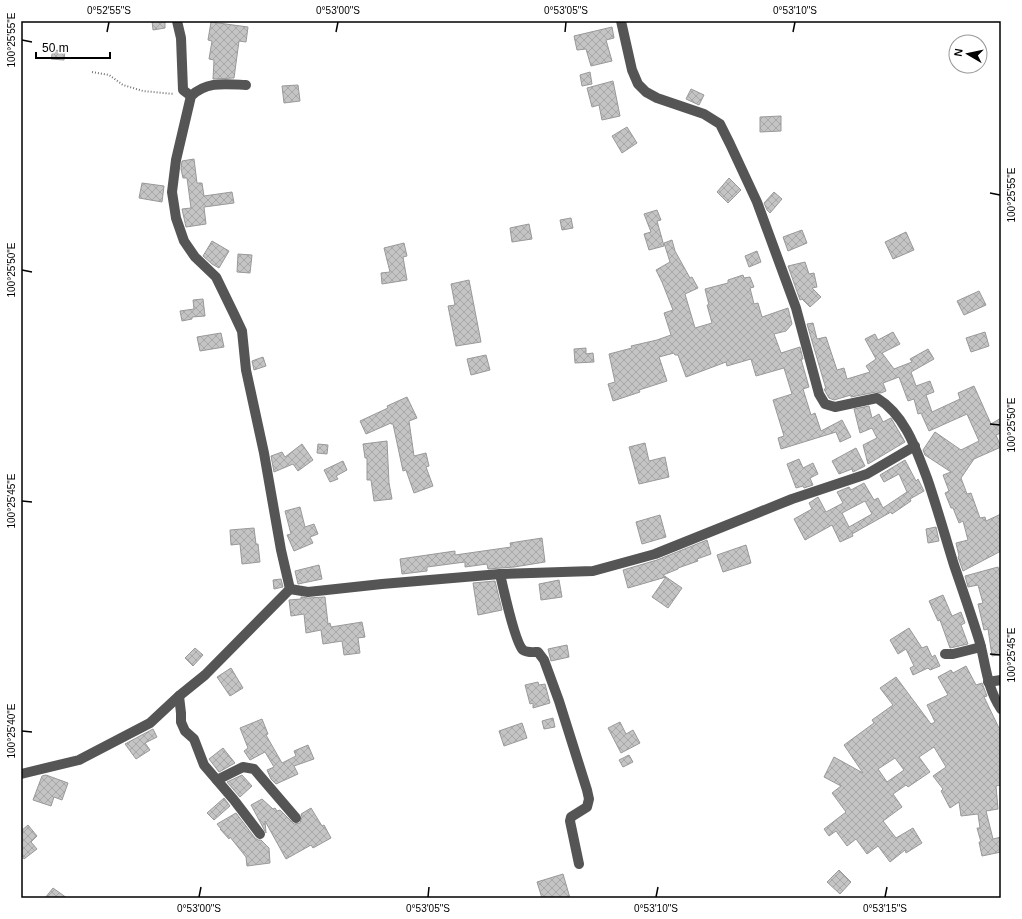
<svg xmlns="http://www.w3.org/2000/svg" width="1022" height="919" font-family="Arial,sans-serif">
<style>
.building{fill:url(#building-cross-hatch);stroke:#999;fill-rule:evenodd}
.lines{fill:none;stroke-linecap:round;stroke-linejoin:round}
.path{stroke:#777;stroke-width:2;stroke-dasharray:1 2;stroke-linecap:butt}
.minor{stroke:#555;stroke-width:10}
.ticks{fill:none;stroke:#000;stroke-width:1.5}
.neatline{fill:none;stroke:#000;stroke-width:1.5}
.ticks-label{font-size:10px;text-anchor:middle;fill:#000}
</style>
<defs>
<pattern id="building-cross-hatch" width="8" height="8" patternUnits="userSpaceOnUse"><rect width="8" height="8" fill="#c4c4c4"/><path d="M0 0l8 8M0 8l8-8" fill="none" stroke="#a7a7a7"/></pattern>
</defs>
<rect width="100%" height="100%" fill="#fff"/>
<g class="building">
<path d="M152,21H165V28L153,30Z"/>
<path d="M211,22L248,27L246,42L239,41L234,78L213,79L214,60L209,59L212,41L208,40Z"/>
<path d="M612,27L614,38L606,40L612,61L591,66L586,49L577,50L574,36Z"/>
<path d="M53,50L65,51L64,60L51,59Z"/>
<path d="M590,72L592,84L582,86L580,75Z"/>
<path d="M613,81L620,116L602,120L599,105L592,107L587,88Z"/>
<path d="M298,85L300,101L284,103L282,86Z"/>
<path d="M691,89L704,95L699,105L686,99Z"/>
<path d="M781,116V131L760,132V117Z"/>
<path d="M627,127L637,143L622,153L612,136Z"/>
<path d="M194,159L197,183H202L204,196L232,192L234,203L204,207L206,224L186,227L182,209L191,208L187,178H183L181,169L182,161Z"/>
<path d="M729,178L741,190L728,203L717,192Z"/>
<path d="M142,183L164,186L162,202L139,198Z"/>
<path d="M774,192L782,199L770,213L767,210L764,203Z"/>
<path d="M657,210L661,220L657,221L664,246L649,250L644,234L651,232L644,214Z"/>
<path d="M571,218L573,228L562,230L560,220Z"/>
<path d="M529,224L532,239L512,242L510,228Z"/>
<path d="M802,230L807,243L788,251L783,237Z"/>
<path d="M906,232L914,250L893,259L885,242Z"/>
<path d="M672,240L675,251L690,278L692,277L698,288L685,294L695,328L712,323L707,305H709L705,289L728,283V280L743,275L744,278L750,277L754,287L750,288L754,304L758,303L762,317L788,308L792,324L786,331L774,334L781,353L800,347L803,359H801L809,387L803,389L811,415L815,413L821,431L842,420L851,437L840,442L836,432L781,449L778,438L784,436L773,400L792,394L784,368L756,376L751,359L727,366L726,362L686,377L678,355H675L674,353L659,357L667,381L639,390L640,392L613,401L608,384L615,382L609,354L632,348L631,346L657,340L671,335L664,313L673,310L662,282L656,270L670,262L664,243Z"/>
<path d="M212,241L229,251L219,268L212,264L203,256Z"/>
<path d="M404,243L407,256L403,257L407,280L382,284L381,273L390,272L384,248Z"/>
<path d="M757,251L761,262L749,267L745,256Z"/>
<path d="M238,254L252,255L250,273L237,272Z"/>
<path d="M805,262L809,274L814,273L817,287L812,288L821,297L810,307L802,299L800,300L788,266Z"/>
<path d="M469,280L481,342L456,346L448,306L455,305L451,284Z"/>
<path d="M979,291L986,305L964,315L957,301Z"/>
<path d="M203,299L205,316L192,317V319L182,321L180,311L194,309L193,300Z"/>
<path d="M813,323L817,339L826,337L837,370L844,368L847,379L870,372L866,366L876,359L865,339L875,334L878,340L893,332L900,344L882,353L894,369L912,362L910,359L928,349L934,359L911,372L916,386L930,381L934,392L926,395L932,412L960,399L958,393L974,386L991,424L1001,418V433L996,435L1001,447L974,459L961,478L967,494L971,493L980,518L985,517L986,521L1001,514V551L963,571L958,557L959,556L956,543L968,540L963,521L959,523L953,508H951L945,493L949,491L943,475L951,472L925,455L923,450L935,432L961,450L979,441L967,414L929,431L921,413L918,414L914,399L908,401L899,377L883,383L886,391L881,393L876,392L851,397V395L834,400L829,398L825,391L824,389H826L807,324Z"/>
<path d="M985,332L989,346L971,352L966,338Z"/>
<path d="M221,333L224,347L200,351L197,337Z"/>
<path d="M586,348V354L593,353L594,362L575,363L574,349Z"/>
<path d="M486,355L490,370L471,375L467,359Z"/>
<path d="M263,357L266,366L254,370L252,361Z"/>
<path d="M407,397L417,418L409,421L414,456L426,453L429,466L426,467L433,486L414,493L406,470L403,471L393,424H391V423L366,434L360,421L388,408L387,406Z"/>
<path d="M869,406L872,418L879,414L883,422L891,418L905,442L868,464L863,445L877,438L872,428L860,433L854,409Z"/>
<path d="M387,441L389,483L392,499L374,501L371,480H367V458H365L363,444Z"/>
<path d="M645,443L649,461L665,457L669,477L639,484L629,447Z"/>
<path d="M302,444L313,460L298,471L293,464L274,472L271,456L282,452L285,457Z"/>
<path d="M318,444L328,445L327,454L317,453Z"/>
<path d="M856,448L865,466L853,472L852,469L839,474L832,461Z"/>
<path d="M799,459L803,468L813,463L818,474L810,478L813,485L804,488L803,486L796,488L787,464Z"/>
<path d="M905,460L916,481L918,479L924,491L910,499L911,501L892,514L891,512L852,534L853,536L840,542L832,525L805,540L794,519L812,509L809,503L818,497L826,512L843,503L837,492L849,487L851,490L864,483L874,500L878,498L883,508L907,492L899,474L884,482L880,475ZM865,501L872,514L849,527L842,513Z"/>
<path d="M343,461L347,470L336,476L338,479L330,482L324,470Z"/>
<path d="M300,507L305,527L314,524L318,534L310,537L313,543L294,551L287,535L291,534L285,511Z"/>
<path d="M660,515L666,537L642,544L636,522Z"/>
<path d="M936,527L939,541L928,543L926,529Z"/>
<path d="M254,528L256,544H258L260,562L242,564L240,544L231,545L230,530Z"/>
<path d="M542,538L545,562L514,567L488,569L487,564L465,567V562L427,567V571L402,574L400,559L455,551V555L511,547L510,543Z"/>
<path d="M707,540L711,554L697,559L698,561L678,568V569L663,575L666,577L628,588L623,570L657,560Z"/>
<path d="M746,545L751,563L723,572L717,555Z"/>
<path d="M319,565L322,579L298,584L295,571Z"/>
<path d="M998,567L1001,577V596H999L1001,605V654L992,656L988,629L984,630L978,604L983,603L978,585L968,587L965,576Z"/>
<path d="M666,577L682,588L668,608L652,597Z"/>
<path d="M281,579L283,587L274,589L273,580Z"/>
<path d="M559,580L562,597L541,600L539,584Z"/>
<path d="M495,581L502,610L478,615L473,583Z"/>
<path d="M943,595L952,616L961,612L965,623L961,625L968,644L950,648L940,620L938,621L929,601Z"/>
<path d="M301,597L308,598L325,597L328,624L330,623L331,627L362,622L365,637L358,638L360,653L344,655L342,641L323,644L321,630L306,633L304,614L291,616L289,600L301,599Z"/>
<path d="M909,628L922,648L927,646L932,657L935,655L940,666L930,670L928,668L913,675L910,668L914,666L906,649L898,654L890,640Z"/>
<path d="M567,645L569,657L551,661L548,649Z"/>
<path d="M195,648L203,655L193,666L185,658Z"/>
<path d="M966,666L976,685L982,683L987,696L984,697L999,728H1001V785L996,786L998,809L986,811L993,839L1001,837V852L982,856L979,842H981L977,828H980L978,814L961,816L959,802L950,808L941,791L943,789L933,776L946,767L934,747L919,757L930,772L908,787L906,785L893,794L902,807L883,821L896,838L913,828L922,843L906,853L905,850L890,862L878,846L867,854L856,839L847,846L836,831L829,836L824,829L846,812L832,793L841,786L824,777L834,757L863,773L844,745L874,723L872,720L893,705L880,688L896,677L931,724L935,722L927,705L948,695L938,677L951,670L953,673ZM895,758L904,770L887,782L878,769Z"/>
<path d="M231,668L243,688L230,696L217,677Z"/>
<path d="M538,682L539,685L545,684L550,703L533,708V703L530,704L525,685Z"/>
<path d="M553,718L555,727L544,729L542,721Z"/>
<path d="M262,719L268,734L266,735L282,763L296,756L294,751L308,745L314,759L294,766L298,774L276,784L271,779L267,770L274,767L265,752L250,760L244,751L248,748L240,728Z"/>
<path d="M620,722L626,734L633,730L640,743L621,753L608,728Z"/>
<path d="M522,723L527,738L504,746L499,731Z"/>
<path d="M153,729L157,737L145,743L150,750L136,759L125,744Z"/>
<path d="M223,748L235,763L219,772L209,759Z"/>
<path d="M629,755L633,762L623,767L619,760Z"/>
<path d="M46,775L68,783L62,800L54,797L51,806L33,800L42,776Z"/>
<path d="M242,775L252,786L240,797L227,782Z"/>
<path d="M224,798L230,806L214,820L207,813Z"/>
<path d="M262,799L273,809L275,808L277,811L280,810L294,824L300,823L302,817L301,814L311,808L322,826L324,825L331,838L313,848L311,845L286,859L265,821L266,833L251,805Z"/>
<path d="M236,813L255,838L258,840H261L269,848L270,863L247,866L246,857L230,837L229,839L220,829H221L217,824Z"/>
<path d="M28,825L37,836L31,842L37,849L24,859L21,854V831Z"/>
<path d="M839,870L851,882L840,894L827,882Z"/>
<path d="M563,874L570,898H542L537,882Z"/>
<path d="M53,888L67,898H45Z"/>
</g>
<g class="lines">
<path class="path" d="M92,72L109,75L123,85L143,91L174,94"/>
<g class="minor">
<path d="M177,21L181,38L183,90L191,96"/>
<path d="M621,21L632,70L638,84L646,92L657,98L704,114L720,124L730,144L757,202L796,308L819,394L825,404L835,407L877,398C905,415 916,449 927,478C937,507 945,536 954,565C963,591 972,617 980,643C986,666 987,688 1001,709"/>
<path d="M246,85C225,84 207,81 191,96L176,160L172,192L176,218L184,241L195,257L216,277L234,314L242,331L246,370L264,453L281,550L290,589"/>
<path d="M500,574C503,587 515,643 523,650C527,653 534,652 538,652L544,660L559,701L587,790L589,799L587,807L571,817L570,821L579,864"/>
<path d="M290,589L308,592L382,584L500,574L593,571L655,554L792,499L867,474L915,446"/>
<path d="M945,654H953L981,647"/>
<path d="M988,682L1001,680"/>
<path d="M179,696L181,713V722L185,731L194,739L204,765L234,800L260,834"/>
<path d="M21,774L79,760L150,723L179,696L205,675L290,589"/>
<path d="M217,780L243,767L254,769L296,818"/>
</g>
</g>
<path class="ticks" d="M107,32L109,22M336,32L338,22M565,32L566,22M793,32L795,22M22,40L32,42M990,193L1000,195M22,270L32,272M990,424L1000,425M22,501L32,502M990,654L1000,655M22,731L32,732M199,897L201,887M428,897L429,887M656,897L658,887M885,897L887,887"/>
<rect width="1022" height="919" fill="none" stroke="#ffffff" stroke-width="44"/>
<g transform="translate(968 54) rotate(279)"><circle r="19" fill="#ffffff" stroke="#999999"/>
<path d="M0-3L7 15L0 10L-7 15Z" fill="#000000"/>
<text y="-6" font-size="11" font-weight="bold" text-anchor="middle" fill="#000000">N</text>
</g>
<path d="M36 52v6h74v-6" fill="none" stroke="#000000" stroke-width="2"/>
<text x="42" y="52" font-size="12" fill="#000000" stroke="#ffffff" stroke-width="3" paint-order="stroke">50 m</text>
<rect x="22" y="22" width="978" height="875" class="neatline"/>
<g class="ticks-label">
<text x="109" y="14">0°52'55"S</text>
<text x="338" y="14">0°53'00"S</text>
<text x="566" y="14">0°53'05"S</text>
<text x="795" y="14">0°53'10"S</text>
<text transform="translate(11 40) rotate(-90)" y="4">100°25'55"E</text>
<text transform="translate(1011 195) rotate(-90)" y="4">100°25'55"E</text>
<text transform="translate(11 270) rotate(-90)" y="4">100°25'50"E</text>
<text transform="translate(1011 425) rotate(-90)" y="4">100°25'50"E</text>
<text transform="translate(11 501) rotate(-90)" y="4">100°25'45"E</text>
<text transform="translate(1011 655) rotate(-90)" y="4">100°25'45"E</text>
<text transform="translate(11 731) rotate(-90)" y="4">100°25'40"E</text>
<text x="199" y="912">0°53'00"S</text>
<text x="428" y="912">0°53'05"S</text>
<text x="656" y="912">0°53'10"S</text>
<text x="885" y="912">0°53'15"S</text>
</g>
</svg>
